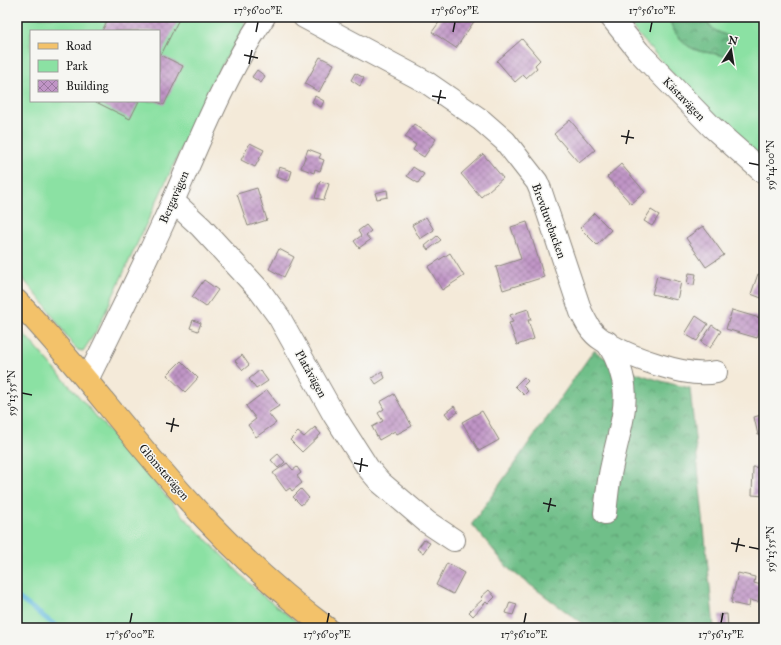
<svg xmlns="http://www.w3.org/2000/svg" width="781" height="645" font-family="'IM FELL Great Primer',serif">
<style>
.green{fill:#8be1a3;stroke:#547e60;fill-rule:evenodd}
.forest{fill:url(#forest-crowns);stroke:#466e52}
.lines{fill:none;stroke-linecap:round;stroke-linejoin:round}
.stream{stroke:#61bade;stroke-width:5}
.building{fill:url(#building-cross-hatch)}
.minor-casing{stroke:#88837a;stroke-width:24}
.major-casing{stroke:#88837a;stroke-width:24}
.minor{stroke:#fff;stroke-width:22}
.major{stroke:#f3c26a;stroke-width:22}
.ticks{fill:none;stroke:#1c1c1c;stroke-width:1.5}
.labels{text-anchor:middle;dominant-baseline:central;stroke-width:3;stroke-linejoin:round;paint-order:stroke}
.street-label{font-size:12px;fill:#1c1c1c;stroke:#f6f6f2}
.neatline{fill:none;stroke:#1c1c1c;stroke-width:1.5}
.ticks-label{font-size:10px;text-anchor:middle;fill:#1c1c1c}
</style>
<defs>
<pattern id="forest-crowns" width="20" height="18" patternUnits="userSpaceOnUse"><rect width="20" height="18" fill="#70bf89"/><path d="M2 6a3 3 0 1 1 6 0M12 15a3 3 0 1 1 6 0" fill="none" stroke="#5b9a6f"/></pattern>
<pattern id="building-cross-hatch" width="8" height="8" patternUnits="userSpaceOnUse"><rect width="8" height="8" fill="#c094c6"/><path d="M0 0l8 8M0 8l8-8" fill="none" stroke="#9b78a0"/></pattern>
</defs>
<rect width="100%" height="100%" fill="#f6f6f2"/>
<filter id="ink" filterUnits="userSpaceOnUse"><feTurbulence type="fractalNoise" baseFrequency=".025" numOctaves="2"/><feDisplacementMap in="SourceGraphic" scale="8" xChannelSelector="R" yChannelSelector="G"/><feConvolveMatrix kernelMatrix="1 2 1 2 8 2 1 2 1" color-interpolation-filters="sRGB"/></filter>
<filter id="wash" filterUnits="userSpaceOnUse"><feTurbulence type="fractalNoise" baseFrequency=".012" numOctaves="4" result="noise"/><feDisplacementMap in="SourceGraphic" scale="16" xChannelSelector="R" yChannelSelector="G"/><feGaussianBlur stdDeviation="0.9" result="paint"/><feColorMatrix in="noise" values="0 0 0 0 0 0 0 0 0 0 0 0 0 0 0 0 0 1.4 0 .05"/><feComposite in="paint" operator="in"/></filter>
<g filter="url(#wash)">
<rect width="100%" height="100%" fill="#f4ead9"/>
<g class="green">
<path d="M17,17H238L247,24L213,80L97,330L83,351L78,350L72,344L46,306L17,272ZM31,31H159V101H31Z"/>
<path d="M623,17H669C672,32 684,47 699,51C707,53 716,53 724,56L730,37L716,31L700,17H764V163L687,90Z"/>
<path d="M17,326L188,521L259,593L305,628H17Z"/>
</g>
<g class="forest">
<path d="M669,17H700L716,31L730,37L733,47L724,56C716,53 708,53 699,51C684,47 672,32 669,17Z"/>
<path d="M594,350C616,369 661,382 690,388L714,628H588L509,569L472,524Z"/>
</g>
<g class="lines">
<path class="stream" d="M17,597L59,628"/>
</g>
<g id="blocks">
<g class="building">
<path d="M109,17H174L179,19L161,55L183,66L164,105L155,101H159V31H102Z"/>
<path d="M443,17H477L456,48L432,32Z"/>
<path d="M522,39L540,60L535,65L537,68L526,78L523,75L515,82L497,61Z"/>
<path d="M320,57L334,64L319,92L305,84Z"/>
<path d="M257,70L265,76L261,83L252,77Z"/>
<path d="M355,73L364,78L360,86L351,80Z"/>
<path d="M315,96L324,101L321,107L312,102Z"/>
<path d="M94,101H139L130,119Z"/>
<path d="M570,120L595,150L579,163L554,134Z"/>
<path d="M414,124L436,139L424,157L413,150L416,145L405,137Z"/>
<path d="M250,143L264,150L255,167L241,160Z"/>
<path d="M308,149L321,154L319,158L324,160L320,171L315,169L314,173L301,168Z"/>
<path d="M483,154L503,178L481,197L461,174Z"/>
<path d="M621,164L645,192L631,204L607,177Z"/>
<path d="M279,167L292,171L289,181L276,177Z"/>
<path d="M413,167L424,174L418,183L407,176Z"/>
<path d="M320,181L329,184L324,200L315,198Z"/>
<path d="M257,188L267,220L248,226L237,194Z"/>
<path d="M387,190L388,197L377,199L375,193Z"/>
<path d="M651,210L659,215L652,226L644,221Z"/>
<path d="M594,213L611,230L597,245L580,228Z"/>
<path d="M426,217L434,230L420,239L412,225Z"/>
<path d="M527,222L544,277L503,290L496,267L521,259L511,227Z"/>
<path d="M366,225L371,231L366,235L370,240L359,248L354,241L361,236L358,231Z"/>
<path d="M703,226L724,255L706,267L686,238Z"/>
<path d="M437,236L441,240L428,250L425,246Z"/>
<path d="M279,249L294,257L284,277L269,269Z"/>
<path d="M450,253L464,276L442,290L428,267Z"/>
<path d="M689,273L696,274L694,285L687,284Z"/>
<path d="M758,274L764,276V299L751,294Z"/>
<path d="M657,276L681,282L677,300L652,294Z"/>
<path d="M204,280L218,290L206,307L192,297Z"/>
<path d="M528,309L531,320H528L534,339L517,345L509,323L513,322L510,315Z"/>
<path d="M732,310L763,319L757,338L726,329Z"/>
<path d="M696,316L708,324L697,341L685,334Z"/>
<path d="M193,320L201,323L198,331L190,328Z"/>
<path d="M712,325L721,331L710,348L701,342Z"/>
<path d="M242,355L249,365L243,370L235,361Z"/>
<path d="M181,361L198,378L185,392L167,375Z"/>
<path d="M260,370L268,381L256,389L249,379Z"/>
<path d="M382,371L385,378L376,384L372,378Z"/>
<path d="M524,377L528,381L523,386L528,391L524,395L515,386Z"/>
<path d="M267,390L279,406L268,413L276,423L256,437L248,425L256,419L246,406Z"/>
<path d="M394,394L412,426L397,434L395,431L379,440L372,427L383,421L378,413L384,409L380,402Z"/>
<path d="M454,406L458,412L449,418L445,413Z"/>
<path d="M764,408V434L758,435L754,417L761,415L760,409Z"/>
<path d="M482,411L499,440L479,451L462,422Z"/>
<path d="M315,427L321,434L302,452L290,440L298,432L304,437Z"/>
<path d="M278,454L285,462L278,468L271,460Z"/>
<path d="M287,463L293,470L297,467L301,473L297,476L302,483L292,491L290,488L286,491L273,473Z"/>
<path d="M753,467L764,468V496L752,495Z"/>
<path d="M301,489L309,498L301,505L293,497Z"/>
<path d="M424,540L430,543L423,553L417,549Z"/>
<path d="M447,563L464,573L453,594L436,585Z"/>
<path d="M738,573L755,577L754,583L761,585L758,602L750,600L749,607L731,603Z"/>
<path d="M489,590L495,597L488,604L486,602L473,616L469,612L483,599L481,597Z"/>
<path d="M510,602L517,604L513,615L506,613Z"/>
<path d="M727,614L728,628H720L719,615Z"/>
</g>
</g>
</g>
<g filter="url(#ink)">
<use href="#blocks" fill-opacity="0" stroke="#88837a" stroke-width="1"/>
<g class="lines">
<defs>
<g id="minor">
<path d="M304,17L426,82L481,120L505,141L537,182L540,189L581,312C586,322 591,333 601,339C625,356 688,379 716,372"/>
<path d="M611,17L639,52L712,127L764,173"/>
<path d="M173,201L201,227L260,291L279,317L334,415L368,468L380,482L427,522L454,540"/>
<path d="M87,380C117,320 147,260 174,199C201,137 226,74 264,17"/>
<path d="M605,513C607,497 608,481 612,465C622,416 637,389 607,342"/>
</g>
<path id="major" d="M17,301C67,353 110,410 157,465C208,525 263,581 327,628"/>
</defs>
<use href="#minor" class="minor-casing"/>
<use href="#major" class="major-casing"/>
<use href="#minor" class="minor"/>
<use href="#major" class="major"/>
</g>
</g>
<path class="ticks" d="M256,32L258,22M453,32L455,22M650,32L652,22M244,55L258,58M249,64L252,50M432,96L446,98M438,104L441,90M621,136L634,138M626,144L629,130M749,163L759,165M22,393L32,395M166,423L179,426M171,432L174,418M354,463L368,466M360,472L362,458M543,503L556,506M548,512L551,498M731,543L745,546M749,547L759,549M736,552L739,538M130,623L132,613M327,623L329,613M524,623L526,613M721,623L723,613"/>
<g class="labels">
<g class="street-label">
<text transform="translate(684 99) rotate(46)">Kästavägen</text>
<text transform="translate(174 197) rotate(-66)">Bergavägen</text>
<text transform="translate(549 221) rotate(70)">Brevduvebacken</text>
<text transform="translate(311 374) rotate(61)">Platåvägen</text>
<text transform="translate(164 472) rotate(49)">Glömstavägen</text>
</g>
</g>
<rect width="781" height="645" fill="none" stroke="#f6f6f2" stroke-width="44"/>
<rect x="30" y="30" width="130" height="72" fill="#f6f6f2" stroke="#9f9f9c"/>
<rect x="38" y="43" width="20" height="6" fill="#f3c26a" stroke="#9f9f9c"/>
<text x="66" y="50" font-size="12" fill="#1c1c1c">Road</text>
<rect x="38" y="60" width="20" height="12" fill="#8be1a3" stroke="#9f9f9c"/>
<text x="66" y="70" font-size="12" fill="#1c1c1c">Park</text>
<rect x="38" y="80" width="20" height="12" fill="url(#building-cross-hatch)" stroke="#9f9f9c"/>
<text x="66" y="90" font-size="12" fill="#1c1c1c">Building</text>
<g transform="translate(731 50) rotate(12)" stroke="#f6f6f2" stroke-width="3" paint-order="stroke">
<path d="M0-3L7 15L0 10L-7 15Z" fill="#1c1c1c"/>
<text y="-6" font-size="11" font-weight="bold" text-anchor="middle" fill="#1c1c1c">N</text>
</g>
<rect x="22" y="22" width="737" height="601" class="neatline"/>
<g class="ticks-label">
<text x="258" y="14">17°56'00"E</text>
<text x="455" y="14">17°56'05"E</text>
<text x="652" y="14">17°56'10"E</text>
<text transform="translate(770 165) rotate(-90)" y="4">59°14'00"N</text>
<text transform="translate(11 393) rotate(-90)" y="4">59°13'55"N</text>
<text transform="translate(770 549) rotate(-90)" y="4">59°13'55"N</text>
<text x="130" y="638">17°56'00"E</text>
<text x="327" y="638">17°56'05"E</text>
<text x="524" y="638">17°56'10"E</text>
<text x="721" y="638">17°56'15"E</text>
</g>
</svg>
